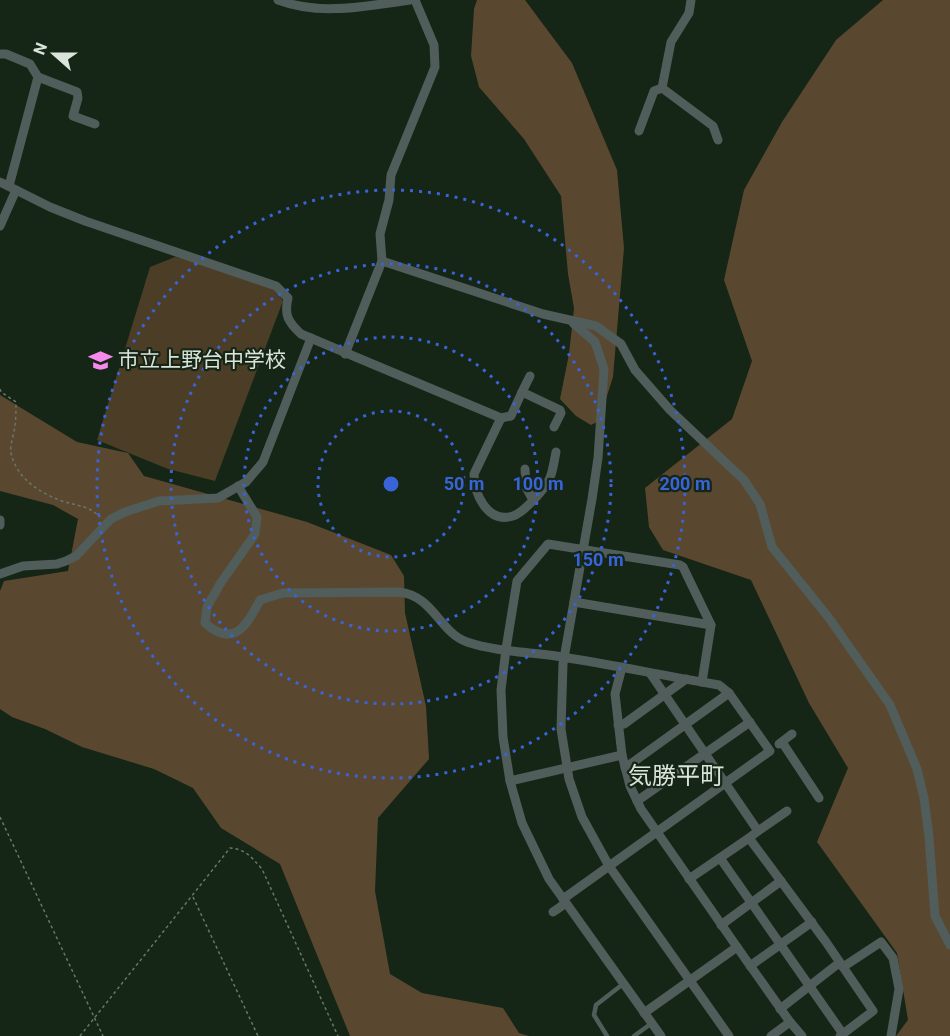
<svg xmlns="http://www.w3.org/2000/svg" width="950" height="1036" font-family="Roboto,'Noto Sans JP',sans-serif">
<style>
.green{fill:#4c3d26}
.forest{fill:#59482f}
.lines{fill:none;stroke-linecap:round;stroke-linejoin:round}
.path{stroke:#697669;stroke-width:1.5;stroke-dasharray:3 3;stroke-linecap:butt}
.lane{stroke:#505d5a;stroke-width:4.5}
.street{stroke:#505d5a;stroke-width:9}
.ring{fill:none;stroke:#3964d8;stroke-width:3;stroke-dasharray:3 6}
.labels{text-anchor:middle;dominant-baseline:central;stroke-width:4.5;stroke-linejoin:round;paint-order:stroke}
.poi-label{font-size:21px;fill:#dae4da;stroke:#152516;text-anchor:start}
.quarter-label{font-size:24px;fill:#dae4da;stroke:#152516}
.centre{fill:#3964d8;stroke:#152516;stroke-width:3}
.ring-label{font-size:18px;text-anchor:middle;font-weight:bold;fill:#3964d8;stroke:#152516;stroke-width:4.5;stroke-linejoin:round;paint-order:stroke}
</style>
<rect width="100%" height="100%" fill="#152516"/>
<path class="green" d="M175,257L191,260L276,290L283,301L215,481L168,469L97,440L150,267Z"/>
<g class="forest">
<path d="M477,0H525L572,63L617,170L624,248L613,377L599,421L591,425L576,416L560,399L569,354L574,308L568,274L561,196L524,139L479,87L471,56L474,9Z"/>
<path d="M883,0H950V1036H896L908,1020L897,953L817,842L848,768L809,703L751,580L663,550L649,527L645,488L732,419L752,361L724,280L744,190L782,122L836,40Z"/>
<path d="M0,395L77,442L128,453L144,476L307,522L391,555L404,576L405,613L426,706L429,759L378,818L375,891L390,974L422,993L503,1008L519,1033L529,1036H350L280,864L221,828L193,788L154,769L82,747L45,729L12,717L0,709V591L4,581L68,571L78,519L53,505L0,491Z"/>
</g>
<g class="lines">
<g class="path">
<path d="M0,389L1,392L16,402C16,410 16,418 15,425C14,434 10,444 11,453C16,478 40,493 62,501C77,506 88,505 100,517"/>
<path d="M0,817L103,1036"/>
<path d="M193,897L258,1036"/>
<path d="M80,1036L230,848C246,849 252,858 262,869L338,1036"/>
</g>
<g class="lane">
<path d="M607,1036L594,1015L596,1005L623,984"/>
<path d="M634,1036L652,1023"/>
</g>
<g class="street">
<path d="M278,0C320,16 366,6 410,0"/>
<path d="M691,0L689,13L671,42L662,88L713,126L718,140"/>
<path d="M0,54H6L30,64L38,77L9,186"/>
<path d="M38,77L77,92L78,98L73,116L95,124"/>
<path d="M639,131L654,91L662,88"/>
<path d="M0,182L50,207L85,221L276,286L288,298C284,315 288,322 301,334L501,418L474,474C474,493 487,524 513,516C523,513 544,490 549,480C553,472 554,461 556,452"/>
<path d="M0,226L16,190"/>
<path d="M382,261L543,314L596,326L621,344L635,370L670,410L744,480L760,504L772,547L829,618L890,705L917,769L924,798L929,837L935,916L950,945"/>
<path d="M573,323L595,342L604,369L598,458L592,499L563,664L561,729L569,779L582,817L609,866L729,1036"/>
<path d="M345,354L382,261L380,234L389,200L391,175L435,67L434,45L415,0"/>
<path d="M522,392L530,376"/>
<path d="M501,418L511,416L522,392L560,410L561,413L554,427"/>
<path d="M525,469L526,487L533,500"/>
<path d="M238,486L257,517L255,534L220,584L207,607L205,623C234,649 247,625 260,600L283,593L399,592C434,596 439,632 467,642C497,652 531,652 562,657C609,664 655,674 702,682L719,685L729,693L770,751L563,899"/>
<path d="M0,520V525"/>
<path d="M0,574L23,566L57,564L66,561L76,556L111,519L125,512L159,501L218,498L246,482L263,462L311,338"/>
<path d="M574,602L711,625"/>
<path d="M622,667L615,694L622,755L630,786L641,809L737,947"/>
<path d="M650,673L758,831L749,838L826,942L873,1011L840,1036"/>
<path d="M618,725L624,724L686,679"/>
<path d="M782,742L819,798"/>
<path d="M779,744L792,734"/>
<path d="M625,768L729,693"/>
<path d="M510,781L622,755"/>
<path d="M637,801L750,722"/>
<path d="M758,831L787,811"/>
<path d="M720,858L843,1034"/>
<path d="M689,879L749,838"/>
<path d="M553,912L566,903"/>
<path d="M721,925L781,881"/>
<path d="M750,966L812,922"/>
<path d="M843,967L881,942L893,958L899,989L891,1036"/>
<path d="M780,1009L839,963"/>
<path d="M644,1013L737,947L790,1022"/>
<path d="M661,1036L549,879L522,823L510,781L503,737L501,690L506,649L517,581L548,544L680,565L683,567L711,625L702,682"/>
<path d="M771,1036L790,1022L802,1036"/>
</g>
</g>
<g class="ring">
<circle cx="391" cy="484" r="73"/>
<circle cx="391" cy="484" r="147"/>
<circle cx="391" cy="484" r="220"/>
<circle cx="391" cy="484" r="294"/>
</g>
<defs>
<symbol id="school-bare" viewBox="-9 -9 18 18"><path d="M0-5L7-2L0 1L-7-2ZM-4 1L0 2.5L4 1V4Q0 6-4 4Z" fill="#f788ec" stroke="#152516" stroke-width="2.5" paint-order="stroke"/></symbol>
</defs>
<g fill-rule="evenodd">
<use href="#school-bare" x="84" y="344" width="33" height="33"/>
</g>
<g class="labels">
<g class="poi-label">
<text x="118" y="360">市立上野台中学校</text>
</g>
<g class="quarter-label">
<text x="676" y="776">気勝平町</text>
</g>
</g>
<circle cx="391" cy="484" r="9" class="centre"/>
<g class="ring-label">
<text x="464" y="490">50 m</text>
<text x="538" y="490">100 m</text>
<text x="685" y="490">200 m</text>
<text x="598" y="566">150 m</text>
</g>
<g transform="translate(54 54) rotate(291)" stroke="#152516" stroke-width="4.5" paint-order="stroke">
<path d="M0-4.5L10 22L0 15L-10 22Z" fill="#dae4da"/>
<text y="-9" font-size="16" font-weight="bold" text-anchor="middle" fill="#dae4da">N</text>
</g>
</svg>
